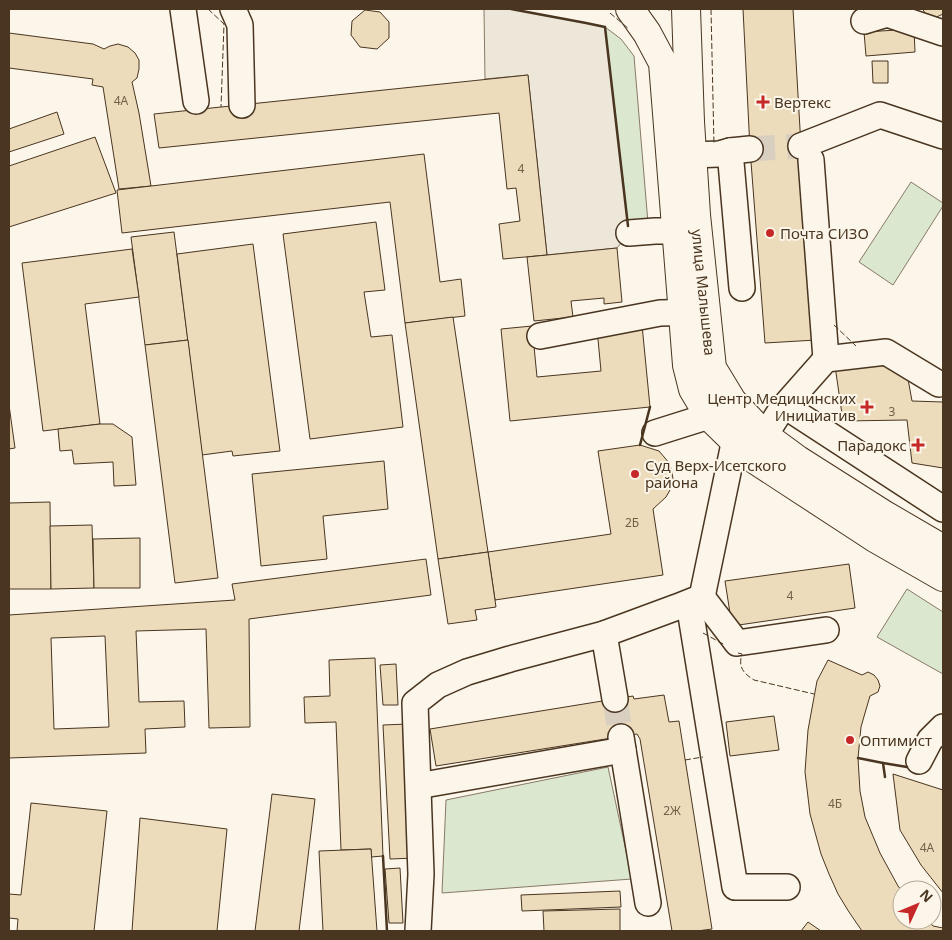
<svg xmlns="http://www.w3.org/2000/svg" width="952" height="940" font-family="'Noto Sans',sans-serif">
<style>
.green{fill:#dce7d0;stroke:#887966}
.parking{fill:#ede7d9;stroke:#887966}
.building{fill:#ecdcbc;stroke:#4a3520;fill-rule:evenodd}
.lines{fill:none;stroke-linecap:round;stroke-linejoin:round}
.minor-tunnel{stroke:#d8cfc1;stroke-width:25;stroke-dasharray:25 12;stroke-linecap:butt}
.minor-casing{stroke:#4a3520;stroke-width:28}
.major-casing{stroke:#4a3520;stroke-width:30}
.minor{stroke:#fbf6e9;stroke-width:25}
.major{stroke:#fbf6e9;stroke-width:28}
.fence{stroke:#4a3520;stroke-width:1;stroke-dasharray:6 2.5;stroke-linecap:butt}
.wall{stroke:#4a3520;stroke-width:2.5}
.poi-dot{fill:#c62828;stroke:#fbf6e9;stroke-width:2}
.labels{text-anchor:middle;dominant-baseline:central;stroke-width:4;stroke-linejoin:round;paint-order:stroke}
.number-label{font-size:12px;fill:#725f47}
.poi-label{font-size:15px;fill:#4a3520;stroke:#fbf6e9;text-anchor:start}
.street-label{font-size:15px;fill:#4a3520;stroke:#fbf6e9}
</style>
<rect width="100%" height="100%" fill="#fbf6e9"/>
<g class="green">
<path d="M605,27L621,39L634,56L648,223L628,225Z"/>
<path d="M911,182L943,203V206L893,285L859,262Z"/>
<path d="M907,589L943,612V674L877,637Z"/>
<path d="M608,767L632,879L442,893L446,800Z"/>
</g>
<path class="parking" d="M484,9H511L586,23L605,27L629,233L617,248L547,255L528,75L485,79Z"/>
<g class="building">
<path d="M743,9H793L801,146L816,340L765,343L750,149Z"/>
<path d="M923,9H943V14L928,21Z"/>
<path d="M365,10L380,12L389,22V38L377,49L360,47L351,35L352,21Z"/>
<path d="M914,29L915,52L866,56L864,32Z"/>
<path d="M9,33L93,44L104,49L110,46L118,44L128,47L135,53L139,60V69L137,78L132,82L139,113L151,186L119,189L103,87L92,85L93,79L9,68Z"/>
<path d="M872,61H888V83H873Z"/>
<path d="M528,75L547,255L503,259L499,224L520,221L516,188L507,189L499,113L159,148L154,114Z"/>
<path d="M57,112L64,134L9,152V129Z"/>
<path d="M95,137L116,193L9,227V166Z"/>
<path d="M424,154L440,282L461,279L465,316L405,323L390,202L122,233L117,190Z"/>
<path d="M376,222L385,290L364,292L371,337L392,335L403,427L310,439L283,234Z"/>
<path d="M174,232L188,340L145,345L131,237Z"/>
<path d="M253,244L280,451L233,456L232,451L202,455L177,254Z"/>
<path d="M617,248L622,302L604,304V298L571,301L573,317L534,321L527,257Z"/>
<path d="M132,249L139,297L85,304L100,424L43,431L22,263Z"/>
<path d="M453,317L488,552L438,559L405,323Z"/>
<path d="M642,325L650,407L510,421L501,329L532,326L537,377L601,371L597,329Z"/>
<path d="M188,340L218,578L175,583L145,345Z"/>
<path d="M880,358L908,379L912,401L943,402V468L912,463L907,420L843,421L835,366Z"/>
<path d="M9,405L15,448L9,449Z"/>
<path d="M100,424H113L132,437L136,485L114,486L113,462L74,464L72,450L60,451L58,429Z"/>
<path d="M640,445L659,451L670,464L674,483L666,497L653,509L663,575L495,600L488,552L611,534L598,451Z"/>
<path d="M384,461L388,509L323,516L327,559L261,566L252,474Z"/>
<path d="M50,502L51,589H9V503Z"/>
<path d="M92,525L94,588L51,589L50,526Z"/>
<path d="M140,538V588H94L93,539Z"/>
<path d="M488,552L496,607L475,610L477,620L448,624L438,559Z"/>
<path d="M426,559L431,595L249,619L250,727L209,728L206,629L136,631L139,702L184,701L185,727L145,729L146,753L9,758V615L235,600L232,584ZM105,636L109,727L54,729L51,638Z"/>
<path d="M849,564L855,608L732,626L725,581Z"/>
<path d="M375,658L383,856L371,857V849L341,850L336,722L305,723L304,697L330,696L329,660Z"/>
<path d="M828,660L862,675L868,672L874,675L878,680L880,686L878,692L870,696L865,713L861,727L858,758L860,791L865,817L880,853L898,886L902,891V920H928L933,926L943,928V931H862L849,912L838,894L829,874L821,854L810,814L805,772L808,730L817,681Z"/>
<path d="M396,664L398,705H383L380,665Z"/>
<path d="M664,695L669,722L679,721L712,929L697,931H672L640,739L637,734L436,766L430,729L633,696L634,699Z"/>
<path d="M774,716L779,750L730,756L726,722Z"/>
<path d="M408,724L416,858L390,859L383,725Z"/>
<path d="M893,774L943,790V893L921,865L900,830Z"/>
<path d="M272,794L315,799L299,931H255Z"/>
<path d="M31,803L107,811L94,931H17L18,919L9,918V894L21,895Z"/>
<path d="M140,818L227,829L217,931H132Z"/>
<path d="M371,849L377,931H323L319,851Z"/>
<path d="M400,868L403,923H389L385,869Z"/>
<path d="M620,891L621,907L522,911L521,895Z"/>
<path d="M620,909V931H544L543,911Z"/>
<path d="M808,922L821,931H801Z"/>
</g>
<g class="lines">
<g class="minor-tunnel">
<path d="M750,149L801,146"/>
<path d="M615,699L621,737"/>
</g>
<defs>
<g id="minor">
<path d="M183,9L196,101"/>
<path d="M233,9L240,25L242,105"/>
<path d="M864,21L887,14L943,33"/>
<path d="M801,146L880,115L943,136"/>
<path d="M730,151L742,288"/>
<path d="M692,155L719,154L730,151L750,149"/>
<path d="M811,160L826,359"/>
<path d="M629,233L655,231H676"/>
<path d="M540,336L660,313L703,312"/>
<path d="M785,406L943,509"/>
<path d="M754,452L781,410L826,359L886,352L939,384"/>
<path d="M702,597L737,643L826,630"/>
<path d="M689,603L735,887H787"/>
<path d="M604,634L615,699"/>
<path d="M623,750L648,903"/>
<path d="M919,761L930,740L943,727"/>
<path d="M429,784L623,750L621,737"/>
<path d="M418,931L421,874L415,703L438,685L467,672L510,659L604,634L677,607L702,597L741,410L709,416L655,433"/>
</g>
<g id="major">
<path d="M630,9L647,33L663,63L687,365L693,389L709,416L751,457L875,538L943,577"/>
<path id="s1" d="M686,9L690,122L696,215L712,368L732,401L764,435L798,460L883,514L943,549"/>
</g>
</defs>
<use href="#minor" class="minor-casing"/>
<use href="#major" class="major-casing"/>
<use href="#minor" class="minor"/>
<use href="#major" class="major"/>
<g class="fence">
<path d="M208,9L224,24L221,107"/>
<path d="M669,9V11"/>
<path d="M711,9L714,145"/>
<path d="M610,13L629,29"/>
<path d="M834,325L856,346"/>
<path d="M703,633L725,645"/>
<path d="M738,653L742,654C738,667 743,673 754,680L814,694"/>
<path d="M685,760L703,757"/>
</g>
<g class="wall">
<path d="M511,9L586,23L605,27L628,226"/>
<path d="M640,445L650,407"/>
<path d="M858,758L883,763L885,777"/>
<path d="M883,763L907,767"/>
<path d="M383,856L387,931"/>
</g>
</g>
<g class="poi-dot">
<path d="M760.5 94.5h5v5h5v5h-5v5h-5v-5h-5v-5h5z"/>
<circle cx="770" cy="233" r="5"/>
<path d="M864.5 399.5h5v5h5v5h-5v5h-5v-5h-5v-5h5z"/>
<path d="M915.5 437.5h5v5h5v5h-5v5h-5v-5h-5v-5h5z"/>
<circle cx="635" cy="474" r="5"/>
<circle cx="850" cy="740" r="5"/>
</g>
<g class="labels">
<g class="number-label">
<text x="121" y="100">4А</text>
<text x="521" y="168">4</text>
<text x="892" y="411">3</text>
<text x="632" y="522">2Б</text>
<text x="790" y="595">4</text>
<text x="835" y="803">4Б</text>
<text x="672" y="810">2Ж</text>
<text x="927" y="847">4А</text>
</g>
<g class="poi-label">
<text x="774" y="102">Вертекс</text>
<text x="780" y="233">Почта СИЗО</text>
<text x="856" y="398" text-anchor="end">Центр Медицинских<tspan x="856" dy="17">Инициатив</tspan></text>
<text x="907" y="445" text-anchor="end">Парадокс</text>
<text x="645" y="465">Суд Верх-Исетского<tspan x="645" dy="17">района</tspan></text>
<text x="860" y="740">Оптимист</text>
</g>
<g class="street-label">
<text stroke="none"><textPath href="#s1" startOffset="284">улица Малышева</textPath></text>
</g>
</g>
<rect width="952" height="940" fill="none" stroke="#4a3520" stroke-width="20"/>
<g transform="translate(917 905) rotate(46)"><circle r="24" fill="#fbf6e9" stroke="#b4a999"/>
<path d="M0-4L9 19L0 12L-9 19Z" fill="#c62828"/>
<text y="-8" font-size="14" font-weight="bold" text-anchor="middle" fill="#4a3520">N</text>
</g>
</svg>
